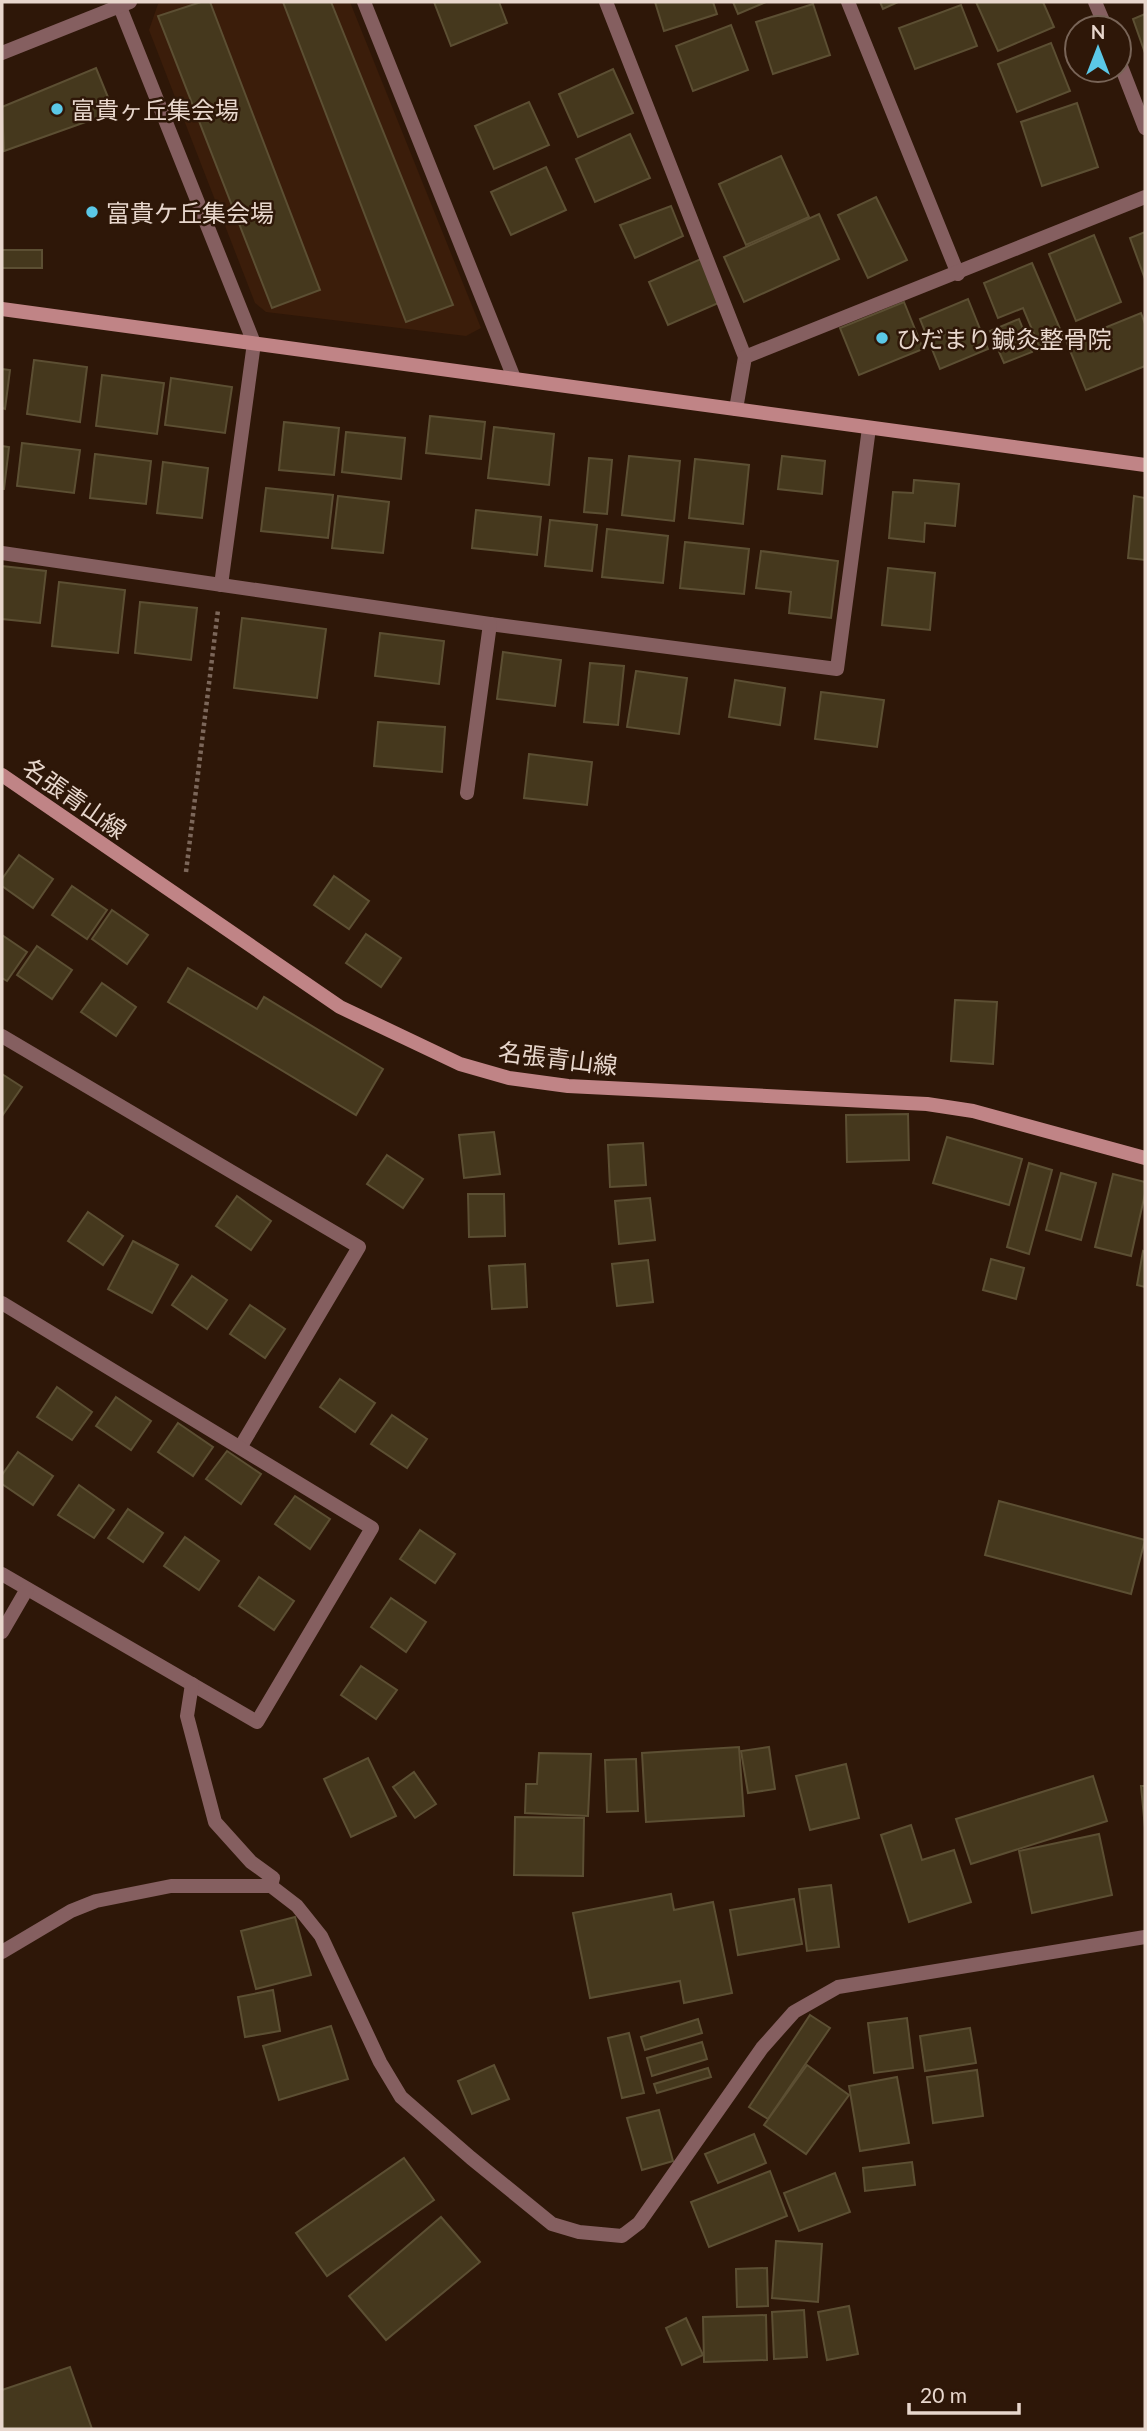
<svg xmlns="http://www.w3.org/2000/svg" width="1147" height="2431" font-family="Lato,'Noto Sans JP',sans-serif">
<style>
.built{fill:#3b1d0a}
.building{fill:#45381d;stroke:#5c4f33;stroke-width:2}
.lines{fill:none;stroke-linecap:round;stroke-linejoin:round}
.path{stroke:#7c675a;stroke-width:4.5;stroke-dasharray:3.5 3.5;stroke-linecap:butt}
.street{stroke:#855f60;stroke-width:14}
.secondary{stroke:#c08486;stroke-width:14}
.poi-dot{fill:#5bc8e7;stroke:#2e1708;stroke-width:2.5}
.labels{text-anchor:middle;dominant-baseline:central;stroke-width:5;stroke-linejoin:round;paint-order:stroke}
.poi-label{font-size:24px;fill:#e8d7cd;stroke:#2e1708;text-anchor:start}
.street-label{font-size:24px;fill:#e8d7cd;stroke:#2e1708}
</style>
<rect width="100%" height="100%" fill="#2e1708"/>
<path class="built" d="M164,2H350L481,328L466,336L266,312L255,303L149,30L158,4Z"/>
<g class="building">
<path d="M201,2H210L320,290L272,308L158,16Z"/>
<path d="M283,2H331L453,305L406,322Z"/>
<path d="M434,2H499L507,23L451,46Z"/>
<path d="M655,2H713L717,14L664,31Z"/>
<path d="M733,2H766L738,14Z"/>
<path d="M880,2H898L883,9Z"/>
<path d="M976,2H1043L1054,27L998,51Z"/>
<path d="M813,4L830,55L773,74L756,22Z"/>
<path d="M961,5L977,46L915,69L899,28Z"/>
<path d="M1145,14V53L1133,19Z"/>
<path d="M731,25L748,70L693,91L676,46Z"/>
<path d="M1051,43L1070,91L1017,112L998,64Z"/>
<path d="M96,68L114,112L4,151L2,107Z"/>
<path d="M613,69L633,113L578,137L559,94Z"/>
<path d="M529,102L549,145L494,169L475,126Z"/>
<path d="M1077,103L1098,167L1042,186L1021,122Z"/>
<path d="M630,134L650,178L595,202L576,159Z"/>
<path d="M781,156L809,217L746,245L719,184Z"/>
<path d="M546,167L566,210L511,235L491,192Z"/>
<path d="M876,197L907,260L868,278L838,215Z"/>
<path d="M671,206L683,236L635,258L620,225Z"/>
<path d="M819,214L839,259L744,302L724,257Z"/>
<path d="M1145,232V279L1130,238Z"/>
<path d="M1094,235L1121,302L1076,321L1049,254Z"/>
<rect x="2" y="250" width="40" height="18"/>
<path d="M703,258L723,301L668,325L649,282Z"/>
<path d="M1032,263L1063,336L1039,346L1023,308L998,318L984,283Z"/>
<path d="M968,299L988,349L940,369L920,319Z"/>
<path d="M904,302L923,349L859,375L840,328Z"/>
<path d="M1141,313L1145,324V366L1086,390L1067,343Z"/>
<path d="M1019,319L1032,352L1004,363L990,331Z"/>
<path d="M34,360L87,367L80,422L27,414Z"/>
<path d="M2,369L10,370L5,409L2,408Z"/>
<path d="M102,375L164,383L157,434L96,426Z"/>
<path d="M171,378L232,387L225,433L165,425Z"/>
<path d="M430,416L485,422L481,459L426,453Z"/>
<path d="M284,422L339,428L334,475L279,470Z"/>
<path d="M494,427L554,434L549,485L488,478Z"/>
<path d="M346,432L405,438L401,479L342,472Z"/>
<path d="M22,443L80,450L74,493L17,486Z"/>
<path d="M2,446L9,447L4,489H2Z"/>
<path d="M95,454L151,461L146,504L90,498Z"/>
<path d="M629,456L680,461L674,521L622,515Z"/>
<path d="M782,456L825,461L822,494L778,489Z"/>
<path d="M589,458L612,460L607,514L584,512Z"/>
<path d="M695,459L749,465L743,524L689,518Z"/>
<path d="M163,462L208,468L202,518L157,513Z"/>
<path d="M914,480L959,484L955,526L925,523L924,542L889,538L893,492L913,493Z"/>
<path d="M266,488L333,495L328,538L261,531Z"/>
<path d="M338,496L389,502L383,553L332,548Z"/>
<path d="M1134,496L1145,498V560L1128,558Z"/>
<path d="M476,510L541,517L537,555L472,548Z"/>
<path d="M550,520L597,525L592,571L545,566Z"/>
<path d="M607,529L668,536L663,583L602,577Z"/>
<path d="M685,542L749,549L744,594L680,588Z"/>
<path d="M761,551L838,561L831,618L789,613L791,592L756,588Z"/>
<path d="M2,566L46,571L40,623L2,619Z"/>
<path d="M888,568L935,573L930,630L882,625Z"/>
<path d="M59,582L125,590L118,653L52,646Z"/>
<path d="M140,602L197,608L191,660L135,653Z"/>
<path d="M242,618L326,629L317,698L234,688Z"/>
<path d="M380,633L444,641L439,684L375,676Z"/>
<path d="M503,652L561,660L555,706L497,699Z"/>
<path d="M590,663L624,666L618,725L584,722Z"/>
<path d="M636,671L687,678L679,734L627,727Z"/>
<path d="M735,680L785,688L780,725L729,717Z"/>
<path d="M821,692L884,700L877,747L815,739Z"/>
<path d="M378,722L445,727L442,772L374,766Z"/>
<path d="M529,754L592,762L587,805L524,798Z"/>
<path d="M19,855L53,879L33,908L2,886V879Z"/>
<path d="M334,876L369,901L349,929L314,905Z"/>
<path d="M72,886L107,910L87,939L52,915Z"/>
<path d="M112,910L148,935L127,964L92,939Z"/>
<path d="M366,934L401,958L381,987L346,963Z"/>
<path d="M2,935L27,952L7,981L2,978Z"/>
<path d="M37,946L72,970L52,999L17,975Z"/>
<path d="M188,968L257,1009L264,997L383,1069L356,1115L168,1002Z"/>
<path d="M102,983L136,1007L116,1036L81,1012Z"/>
<path d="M955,1000L997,1002L993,1064L951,1061Z"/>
<path d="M2,1074L22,1087L2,1116Z"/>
<path d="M908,1114L909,1160L847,1162L846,1115Z"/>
<path d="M494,1132L500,1174L464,1178L459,1135Z"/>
<path d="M947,1137L1022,1159L1009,1205L933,1183Z"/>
<path d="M643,1143L646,1185L610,1187L608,1145Z"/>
<path d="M387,1155L423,1179L403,1208L367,1184Z"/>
<path d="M1029,1163L1052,1170L1029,1254L1007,1247Z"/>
<path d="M1061,1173L1096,1183L1081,1240L1046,1230Z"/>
<path d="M1113,1174L1145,1182V1194L1131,1256L1095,1247Z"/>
<path d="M468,1194H504L505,1236L469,1237Z"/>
<path d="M237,1196L271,1221L251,1250L216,1226Z"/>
<path d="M650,1198L655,1240L619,1244L615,1201Z"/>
<path d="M88,1212L123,1236L103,1265L68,1241Z"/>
<path d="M133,1241L178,1265L152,1313L108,1289Z"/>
<path d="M1143,1251L1145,1252V1287L1137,1285Z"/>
<path d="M991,1259L1024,1268L1016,1299L983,1290Z"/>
<path d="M648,1260L653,1302L617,1306L612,1264Z"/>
<path d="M525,1264L527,1307L492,1309L489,1266Z"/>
<path d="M192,1276L227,1300L207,1329L172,1305Z"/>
<path d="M250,1305L285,1329L265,1358L230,1334Z"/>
<path d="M340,1379L375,1403L355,1432L320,1407Z"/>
<path d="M57,1387L92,1412L72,1440L37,1417Z"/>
<path d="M116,1397L151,1421L131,1450L96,1426Z"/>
<path d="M392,1415L427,1439L407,1468L371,1444Z"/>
<path d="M178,1423L213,1447L193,1476L158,1452Z"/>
<path d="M227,1451L261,1474L241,1504L206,1479Z"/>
<path d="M18,1452L53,1476L33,1505L2,1484V1475Z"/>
<path d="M79,1485L114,1510L94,1538L58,1515Z"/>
<path d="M295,1496L330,1519L310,1549L275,1524Z"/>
<path d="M999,1501L1145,1540L1131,1594L985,1555Z"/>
<path d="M128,1509L163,1533L143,1562L108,1538Z"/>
<path d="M420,1530L455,1554L435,1583L400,1559Z"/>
<path d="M185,1537L219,1561L199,1590L164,1566Z"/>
<path d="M259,1577L294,1601L274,1630L239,1606Z"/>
<path d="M391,1598L426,1622L406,1652L371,1627Z"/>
<path d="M361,1666L397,1690L376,1719L341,1695Z"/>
<path d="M739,1747L744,1816L646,1822L642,1753Z"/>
<path d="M769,1747L775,1789L748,1793L741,1751Z"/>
<path d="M539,1753L591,1754L588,1816L525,1813L526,1784H537Z"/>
<path d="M368,1758L396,1816L351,1837L324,1779Z"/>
<path d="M636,1759L638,1811L607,1812L605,1760Z"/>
<path d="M846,1764L859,1818L810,1830L796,1776Z"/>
<path d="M414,1772L436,1804L415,1818L393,1787Z"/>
<path d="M1093,1776L1107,1821L971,1864L956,1819Z"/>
<path d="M1141,1786H1145V1828Z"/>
<path d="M515,1817L584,1818L583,1876L514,1875Z"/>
<path d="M911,1825L922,1860L954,1850L971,1902L909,1922L881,1835Z"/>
<path d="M1099,1834L1112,1895L1032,1913L1019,1851Z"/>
<path d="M831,1885L839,1947L807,1951L799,1889Z"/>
<path d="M671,1894L674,1910L713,1902L732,1993L684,2003L680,1981L590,1998L573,1913Z"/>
<path d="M794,1899L802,1944L738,1955L730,1910Z"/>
<path d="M295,1917L311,1975L256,1989L241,1931Z"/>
<path d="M273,1990L280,2031L245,2037L238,1997Z"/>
<path d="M810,2015L830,2028L768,2119L749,2107Z"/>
<path d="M907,2018L913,2068L874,2073L868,2023Z"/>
<path d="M698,2019L702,2033L645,2050L641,2037Z"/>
<path d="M331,2026L348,2079L279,2100L263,2046Z"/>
<path d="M970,2028L976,2063L925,2071L920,2036Z"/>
<path d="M629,2033L644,2093L622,2098L608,2038Z"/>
<path d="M702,2042L707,2059L652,2076L647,2058Z"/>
<path d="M494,2065L509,2099L472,2114L458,2081Z"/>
<path d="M807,2065L849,2095L806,2154L764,2125Z"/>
<path d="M708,2068L711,2077L657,2093L654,2084Z"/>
<path d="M977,2070L983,2116L933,2123L927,2077Z"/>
<path d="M897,2077L909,2143L860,2151L849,2086Z"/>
<path d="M659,2110L673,2161L642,2170L627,2118Z"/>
<path d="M754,2134L766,2163L718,2183L705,2154Z"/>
<path d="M404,2158L434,2200L327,2276L296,2233Z"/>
<path d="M912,2162L915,2185L865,2191L863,2168Z"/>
<path d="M770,2171L787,2216L709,2247L691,2202Z"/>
<path d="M835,2173L850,2212L799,2231L784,2193Z"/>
<path d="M441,2217L480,2262L386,2340L349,2296Z"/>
<path d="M776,2241L822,2244L818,2302L772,2298Z"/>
<path d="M767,2268L768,2306L737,2307L736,2269Z"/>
<path d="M849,2306L858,2354L827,2360L818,2312Z"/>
<path d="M804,2310L807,2357L774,2359L772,2312Z"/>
<path d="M766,2315L767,2360L704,2362L703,2317Z"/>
<path d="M686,2318L703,2355L682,2365L666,2328Z"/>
<path d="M70,2367L92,2429H2V2390Z"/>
</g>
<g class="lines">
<path class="path" d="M186,872L218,610"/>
<g class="street">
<path d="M118,2L254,343L221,585"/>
<path d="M364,2L514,378"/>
<path d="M606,2L745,357L736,409"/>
<path d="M848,2L958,274"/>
<path d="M1095,2L1106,28"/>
<path d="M2,53L130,2"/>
<path d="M1119,61L1145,128"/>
<path d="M745,357L1145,197"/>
<path d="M2,553L490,624L837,669L869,428"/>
<path d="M467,793L490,624"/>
<path d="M2,1036L359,1247L241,1446"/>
<path d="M2,1303L372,1528L257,1722L2,1574"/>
<path d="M2,1632L27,1589"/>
<path d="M192,1684L187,1716L215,1822L251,1862L273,1878L271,1886"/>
<path d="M2,1952L71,1911L96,1901L171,1886H271L297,1906L321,1936L380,2062L401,2097L471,2158L552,2224L579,2232L622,2236L639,2223L762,2048L794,2012L838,1987L1145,1937"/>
</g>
<g class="secondary">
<path d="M2,309L1145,465"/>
<path d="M2,775L340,1007L460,1064L509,1078L568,1086L927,1104L973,1111L1145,1158"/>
</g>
</g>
<g class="poi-dot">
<circle cx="57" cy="109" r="7"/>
<circle cx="92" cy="212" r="7"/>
<circle cx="882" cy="338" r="7"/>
</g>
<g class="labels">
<g class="poi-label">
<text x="71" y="109">富貴ヶ丘集会場</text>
<text x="106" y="212">富貴ケ丘集会場</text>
<text x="896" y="338">ひだまり鍼灸整骨院</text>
</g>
<g class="street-label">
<text transform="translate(75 798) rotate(35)">名張青山線</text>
<text transform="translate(558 1058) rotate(7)">名張青山線</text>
</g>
</g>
<rect width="1147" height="2431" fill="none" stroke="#e8d7cd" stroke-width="7"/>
<g transform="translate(1098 49)"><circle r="33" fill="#2e1708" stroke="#786457" stroke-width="2"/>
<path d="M0-5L12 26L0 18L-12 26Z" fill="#5bc8e7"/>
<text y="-10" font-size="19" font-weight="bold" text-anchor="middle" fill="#e8d7cd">N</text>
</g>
<path d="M909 2403v10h110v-10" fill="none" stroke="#e8d7cd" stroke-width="3.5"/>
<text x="920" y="2403" font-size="21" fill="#e8d7cd" stroke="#2e1708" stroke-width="5" paint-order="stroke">20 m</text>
</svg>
